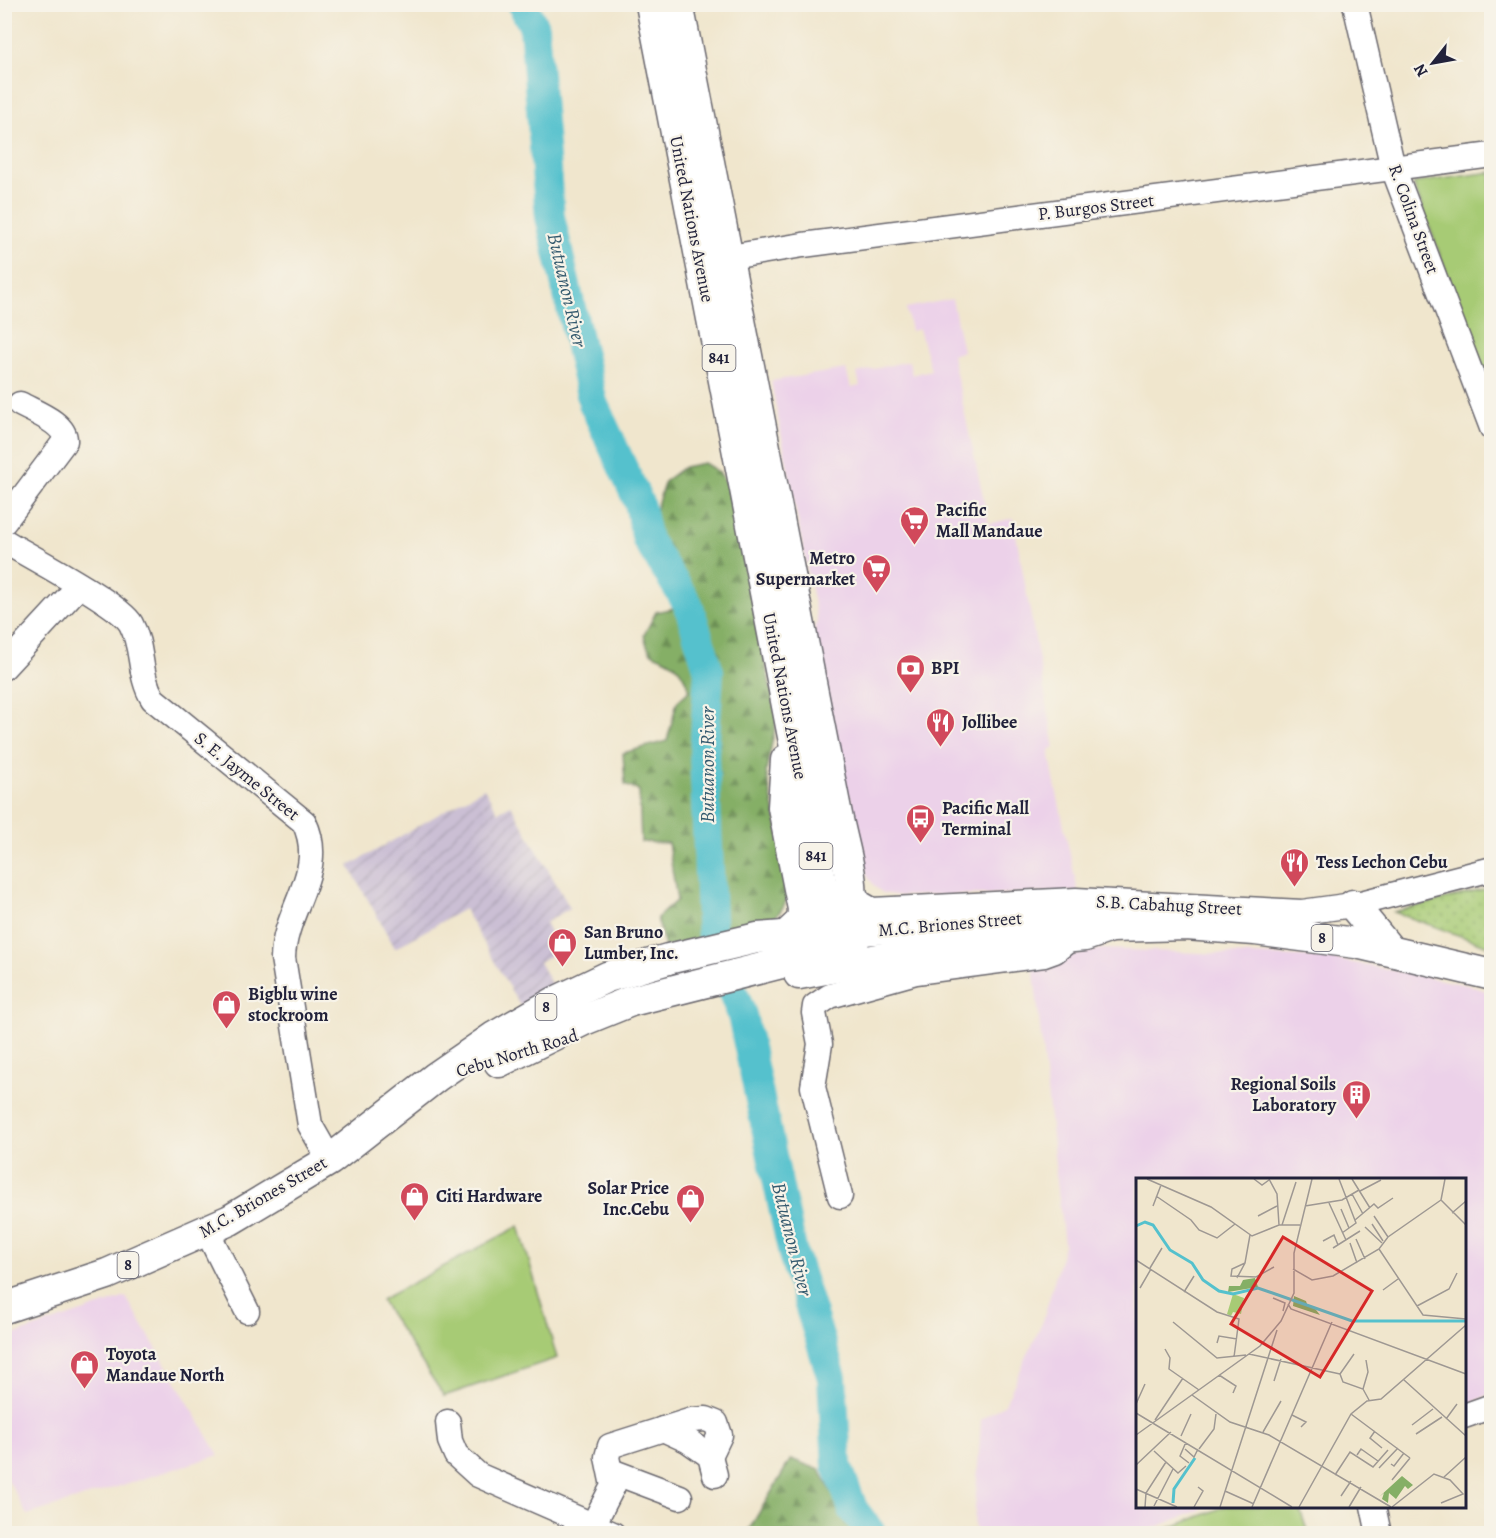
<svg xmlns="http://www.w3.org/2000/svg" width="1496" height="1538" font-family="Alegreya,serif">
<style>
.built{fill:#ecd1e9}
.industrial{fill:url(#industrial-furrows)}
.grass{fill:#a7cb75;stroke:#647658;stroke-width:1.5}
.forest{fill:url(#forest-firs);stroke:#546850;stroke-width:1.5}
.garden{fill:url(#garden-dots);stroke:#647658;stroke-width:1.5}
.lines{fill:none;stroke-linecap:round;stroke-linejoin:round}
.river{stroke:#54c1cd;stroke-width:30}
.minor-casing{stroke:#6a676e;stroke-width:27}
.major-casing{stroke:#6a676e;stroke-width:33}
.minor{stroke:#fff;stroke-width:24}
.major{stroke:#fff;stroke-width:30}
.labels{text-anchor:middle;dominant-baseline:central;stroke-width:4.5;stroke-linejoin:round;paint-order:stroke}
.shield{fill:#f7f3e8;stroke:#62616f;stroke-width:1.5}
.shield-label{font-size:16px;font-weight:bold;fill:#22223b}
.street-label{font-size:18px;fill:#22223b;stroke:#f7f3e8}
.poi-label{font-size:18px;font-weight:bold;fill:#22223b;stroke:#f7f3e8;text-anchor:start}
.water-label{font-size:20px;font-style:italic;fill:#345a6e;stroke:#f7f3e8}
.inset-river{fill:none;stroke:#54c1cd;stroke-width:3}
.inset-road{fill:none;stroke:#9e9893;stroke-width:1.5}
.view{fill:#d62828;fill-opacity:0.15;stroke:#d62828;stroke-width:3}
.inset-edge{fill:none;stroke:#22223b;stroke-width:3}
</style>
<defs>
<pattern id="industrial-furrows" width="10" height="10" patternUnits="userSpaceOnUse" patternTransform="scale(1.5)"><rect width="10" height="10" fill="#cbbfd4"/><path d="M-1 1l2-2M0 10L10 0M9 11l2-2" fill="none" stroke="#aea4b7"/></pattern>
<pattern id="forest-firs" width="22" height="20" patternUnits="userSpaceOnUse" patternTransform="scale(1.5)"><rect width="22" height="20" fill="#85af66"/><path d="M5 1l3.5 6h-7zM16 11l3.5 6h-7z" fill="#6c8e55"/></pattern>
<pattern id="garden-dots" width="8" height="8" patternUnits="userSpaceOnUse" patternTransform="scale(1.5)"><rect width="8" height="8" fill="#a7cb75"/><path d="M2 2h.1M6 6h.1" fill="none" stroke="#8fae66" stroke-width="1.8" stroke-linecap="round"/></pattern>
</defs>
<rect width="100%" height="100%" fill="#f7f3e8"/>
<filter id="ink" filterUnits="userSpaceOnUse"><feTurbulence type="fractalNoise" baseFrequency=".0167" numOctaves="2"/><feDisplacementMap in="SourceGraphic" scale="12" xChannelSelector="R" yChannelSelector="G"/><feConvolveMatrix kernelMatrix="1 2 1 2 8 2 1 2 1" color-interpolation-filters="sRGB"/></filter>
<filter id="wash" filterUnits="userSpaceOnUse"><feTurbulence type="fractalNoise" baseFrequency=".008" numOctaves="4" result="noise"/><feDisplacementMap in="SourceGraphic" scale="24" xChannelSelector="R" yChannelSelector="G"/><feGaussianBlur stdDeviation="1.35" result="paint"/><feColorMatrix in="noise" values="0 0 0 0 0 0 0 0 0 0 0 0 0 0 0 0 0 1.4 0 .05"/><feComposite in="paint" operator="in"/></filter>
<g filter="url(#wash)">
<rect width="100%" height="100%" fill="#f0e6cd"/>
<g class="built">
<path d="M952,299L963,351L952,355L989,524L1013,518L1055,748L1049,750L1054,779L1078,892L899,896L883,893L876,888L868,877L851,799L840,778L810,651L817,620L771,381L846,369L851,388L860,386L857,373L909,361L912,375L931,370L919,329L911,331L906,308Z"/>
<path d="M1102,949L1329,958L1472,986L1491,993V1394L1465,1405L1464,1180H1138V1506L1209,1507L1140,1533L978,1534L974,1525L981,1419L1005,1404L1043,1321L1064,1245L1033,964Z"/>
<path d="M126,1297L219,1455L27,1515L5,1474V1338Z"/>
</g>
<path class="industrial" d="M484,788L498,812L511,805L570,908L545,923L560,950L539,962L553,987L520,1006L464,909L395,948L349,866Z"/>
<g class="grass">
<path d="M1491,172L1492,369L1484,372L1413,183Z"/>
<path d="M519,1226L557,1358L444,1396L381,1300Z"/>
<path d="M1226,1506L1299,1507L1308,1533H1157Z"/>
</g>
<g class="forest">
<path d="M704,463L719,472L728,487L777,718L766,772L790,883C789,901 783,910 770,922L665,947L657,918L677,900L668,843L641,842L639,791L625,785L623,753L667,741L677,702L690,690C685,680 681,668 671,662C653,651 650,660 644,635L656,612L674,608L680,595L651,523L665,481L684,467Z"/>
<path d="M791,1459L820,1470L853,1533H747Z"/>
</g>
<path class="garden" d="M1491,888V947L1394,912Z"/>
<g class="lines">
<path class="river" d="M522,4L534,27L550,217L593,403L639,503L647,540L688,604L709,671L704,756L712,940L742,1015L793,1254L832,1378L837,1465L853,1509L872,1534"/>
</g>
</g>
<g filter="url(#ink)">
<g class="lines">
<defs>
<g id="minor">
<path d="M1355,4L1393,168L1492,428"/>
<path d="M712,260L803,245L1492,155"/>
<path d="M4,522L65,441C66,423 34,412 20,404"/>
<path d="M4,541C29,556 120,604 131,624C144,648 138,675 153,699L304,822C328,871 284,909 283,958L310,1125L330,1160"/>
<path d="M4,667L79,586"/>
<path d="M851,889L860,903L872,910L1076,900L1302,912L1353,905L1492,869"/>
<path d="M840,1196L813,1087L820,1044L814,1013L815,1006L830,996L916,972L1044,955L1055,951L1070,939"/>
<path d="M207,1231L247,1311"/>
<path d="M1464,1416L1492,1406"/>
<path d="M448,1422L450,1441L456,1455L478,1475L613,1534"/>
<path d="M663,1429L687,1440L710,1456L715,1475"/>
<path d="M611,1471L680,1497"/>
<path d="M1373,1506L1379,1534"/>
<path d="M593,1525L613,1486L607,1457L610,1446L692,1420L706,1419L716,1423L720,1435L710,1456"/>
</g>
<g id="major">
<path d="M651,4L826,907L835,926L854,941"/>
<path d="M786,760L783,807L803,909L802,921L786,936"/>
<path d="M1353,905L1389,949"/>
<path d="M799,974L926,950L1085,936L1111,927L1186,925L1255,930L1356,943L1492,975"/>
<path d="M499,1062L584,1020L631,1001L813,955C874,927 847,866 837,815L678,4"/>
<path d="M4,1308L107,1274L230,1220L330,1160L436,1077L494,1037L555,1002L607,977L668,959L757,938L1074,914L1111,927"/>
</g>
</defs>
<use href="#minor" class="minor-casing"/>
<use href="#major" class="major-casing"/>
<use href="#minor" class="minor"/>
<use href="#major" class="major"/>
</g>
</g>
<defs>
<symbol id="supermarket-pin" viewBox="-11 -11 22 30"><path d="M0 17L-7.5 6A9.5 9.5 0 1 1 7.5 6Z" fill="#d1495b" stroke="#f7f3e8"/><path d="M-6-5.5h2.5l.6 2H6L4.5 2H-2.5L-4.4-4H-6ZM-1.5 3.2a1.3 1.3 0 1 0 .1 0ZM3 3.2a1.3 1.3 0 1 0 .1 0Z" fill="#fff"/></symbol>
<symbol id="bank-pin" viewBox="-11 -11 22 30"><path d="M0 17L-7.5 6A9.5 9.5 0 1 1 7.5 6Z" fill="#d1495b" stroke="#f7f3e8"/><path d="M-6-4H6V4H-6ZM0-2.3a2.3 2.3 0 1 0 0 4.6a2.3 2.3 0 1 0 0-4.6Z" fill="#fff"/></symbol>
<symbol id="restaurant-pin" viewBox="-11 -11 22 30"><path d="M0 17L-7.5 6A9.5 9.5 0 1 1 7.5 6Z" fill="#d1495b" stroke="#f7f3e8"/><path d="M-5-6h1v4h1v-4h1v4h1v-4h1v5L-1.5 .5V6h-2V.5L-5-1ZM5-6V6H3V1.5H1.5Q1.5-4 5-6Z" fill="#fff"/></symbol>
<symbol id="bus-pin" viewBox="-11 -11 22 30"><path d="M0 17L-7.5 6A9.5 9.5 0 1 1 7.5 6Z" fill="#d1495b" stroke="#f7f3e8"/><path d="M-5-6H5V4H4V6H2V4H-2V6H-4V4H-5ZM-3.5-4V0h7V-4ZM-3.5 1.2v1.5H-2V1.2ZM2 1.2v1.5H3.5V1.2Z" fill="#fff"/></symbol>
<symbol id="shop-pin" viewBox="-11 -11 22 30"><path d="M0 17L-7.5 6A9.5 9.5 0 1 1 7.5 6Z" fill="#d1495b" stroke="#f7f3e8"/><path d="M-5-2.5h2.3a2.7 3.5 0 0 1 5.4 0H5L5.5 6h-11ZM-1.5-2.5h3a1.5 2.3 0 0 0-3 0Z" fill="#fff"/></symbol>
<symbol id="building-pin" viewBox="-11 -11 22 30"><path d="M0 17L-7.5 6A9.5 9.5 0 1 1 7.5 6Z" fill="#d1495b" stroke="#f7f3e8"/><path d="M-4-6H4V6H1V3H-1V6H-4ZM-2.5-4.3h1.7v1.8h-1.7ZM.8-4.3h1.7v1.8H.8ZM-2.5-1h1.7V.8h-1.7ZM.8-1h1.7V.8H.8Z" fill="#fff"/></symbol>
</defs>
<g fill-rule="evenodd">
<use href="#supermarket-pin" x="898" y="504" width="33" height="45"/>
<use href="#supermarket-pin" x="860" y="552" width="33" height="45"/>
<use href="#bank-pin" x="894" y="652" width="33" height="45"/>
<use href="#restaurant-pin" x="924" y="706" width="33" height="45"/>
<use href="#bus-pin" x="904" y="802" width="33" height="45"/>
<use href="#restaurant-pin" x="1278" y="846" width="33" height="45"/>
<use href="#shop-pin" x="546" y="926" width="33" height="45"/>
<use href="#shop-pin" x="210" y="988" width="33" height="45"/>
<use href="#building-pin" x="1340" y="1078" width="33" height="45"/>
<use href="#shop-pin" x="398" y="1180" width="33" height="45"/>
<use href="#shop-pin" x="674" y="1182" width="33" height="45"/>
<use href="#shop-pin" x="68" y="1348" width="33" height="45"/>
</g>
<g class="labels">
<g class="shield">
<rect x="702.5" y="345" width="33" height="26" rx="4.5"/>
<rect x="799.5" y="843" width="33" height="26" rx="4.5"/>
<rect x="1311.5" y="925" width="21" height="26" rx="4.5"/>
<rect x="535.5" y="994" width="21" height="26" rx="4.5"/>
<rect x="117.5" y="1252" width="21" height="26" rx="4.5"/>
</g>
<g class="shield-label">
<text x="719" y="358">841</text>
<text x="816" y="856">841</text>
<text x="1322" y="938">8</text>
<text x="546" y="1007">8</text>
<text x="128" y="1265">8</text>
</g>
<g class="street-label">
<text transform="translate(1096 207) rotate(-7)">P. Burgos Street</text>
<text transform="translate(692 219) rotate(79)">United Nations Avenue</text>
<text transform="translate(1414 219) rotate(70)">R. Colina Street</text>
<text transform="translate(785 696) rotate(79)">United Nations Avenue</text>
<text transform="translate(247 776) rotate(39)">S. E. Jayme Street</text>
<text transform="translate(1169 905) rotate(3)">S.B. Cabahug Street</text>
<text transform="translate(950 924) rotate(-5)">M.C. Briones Street</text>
<text transform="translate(517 1053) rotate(-17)">Cebu North Road</text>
<text transform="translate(263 1197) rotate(-30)">M.C. Briones Street</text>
</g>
<g class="poi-label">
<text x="936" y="510">Pacific<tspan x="936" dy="21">Mall Mandaue</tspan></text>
<text x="855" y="558" text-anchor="end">Metro<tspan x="855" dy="21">Supermarket</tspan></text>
<text x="931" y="668">BPI</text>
<text x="962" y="722">Jollibee</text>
<text x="942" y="808">Pacific Mall<tspan x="942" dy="21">Terminal</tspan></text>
<text x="1316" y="862">Tess Lechon Cebu</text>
<text x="584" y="932">San Bruno<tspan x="584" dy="21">Lumber, Inc.</tspan></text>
<text x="248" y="994">Bigblu wine<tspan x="248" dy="21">stockroom</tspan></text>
<text x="1336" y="1084" text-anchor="end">Regional Soils<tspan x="1336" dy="21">Laboratory</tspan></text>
<text x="669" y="1188" text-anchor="end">Solar Price<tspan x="669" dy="21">Inc.Cebu</tspan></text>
<text x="436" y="1196">Citi Hardware</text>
<text x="106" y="1354">Toyota<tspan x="106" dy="21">Mandaue North</tspan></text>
</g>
<g class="water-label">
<text transform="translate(567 290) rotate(77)">Butuanon River</text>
<text transform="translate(707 765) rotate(-90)">Butuanon River</text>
<text transform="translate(792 1239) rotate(76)">Butuanon River</text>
</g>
</g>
<g transform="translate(1136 1178)">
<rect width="330" height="330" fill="#f0e6cd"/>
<path d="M97,116L108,120L105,136L97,134L95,138L91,136Z" fill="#a7cb75"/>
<path d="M119,100L122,109L92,114L93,108H104L107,102ZM158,118L170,123L172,129L177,128L184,137L157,128ZM266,298L277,307L272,311L269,308L260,321L253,315L252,325L246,321L248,315L243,319Z" fill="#85af66"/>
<path class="inset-river" d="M0,48L9,44L17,47L34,72L56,85L67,102L83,113L97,116L122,110L216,143H330M37,325L38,311L59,280"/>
<path class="inset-road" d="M11,1L75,29L116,58L143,47H164M118,1L126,7L133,2M133,1L141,16L143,47M203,1L220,45L206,55M216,1L234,30M224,13L245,2M216,16L227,36M20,18L55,42L63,52L81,60L99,46M305,22L330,47M305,22L309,1M193,25L210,62M17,28L25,7M169,28L206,22L223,12M205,31L213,50M316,35L330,23M122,38L141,28M238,38L252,59M219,42L238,26L242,30L257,20M236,46L247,63M146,47L160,4M229,49L246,65M220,61L229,81M187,63L198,57L202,67M214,65L221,85M197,70L224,53M243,71L287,137L330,141M0,82L81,134L103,141L98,179M109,85L96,91L95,98L120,99L138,89M14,90L26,70M157,91L176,102L197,98L243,71L252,59L305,22M101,100L109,85L114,57M4,110L15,91M247,112L262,101M48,114L58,98M137,120L149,125L147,133M152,126L155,131L330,196M281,128L313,111L321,95M37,144L81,180L110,177M81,165L83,158L101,161M29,171L34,180L33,191L63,212M113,176L204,196M204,196L207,204L227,211L233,222M204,196L218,176M83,197L100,208L97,215M268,202L330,258M138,203L145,181M227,211L232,194L230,182M56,217L94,244L133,257L255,329M0,226L9,206M0,235L156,329M215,236L274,280M156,237L170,244L165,249M310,241L321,226M19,242L47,200M276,247L297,231M239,253L234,260L246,270M127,254L145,223M280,256L306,239M0,257L124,168L145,143L158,115V75L176,1M45,258L55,236M50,264L44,278L53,285M49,271L58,279L62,271M63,271L78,251L80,236M18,273L42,295L50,288M221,277L225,271L242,283M255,286L258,288L268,275M0,287L35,254M243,290L262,270M199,297L214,274L237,289L252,272M308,299L330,279M256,302L274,280M0,311L41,329M89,313L118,326M205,318L215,303M18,328L37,291M9,329L10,315L30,284M58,329L67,313L62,309M84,329L141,152M116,329L196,144M163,329L215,236L231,223L245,221L330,147M213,329L225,309M256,329L298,296L314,302L327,316L305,325"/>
<path class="view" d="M147,59L236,113L184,199L95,146Z"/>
<rect width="330" height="330" class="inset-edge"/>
</g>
<rect width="1496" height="1538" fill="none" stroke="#f7f3e8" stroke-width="24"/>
<g transform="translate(1433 63) rotate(239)" stroke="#f7f3e8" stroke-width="4.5" paint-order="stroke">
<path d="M0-4.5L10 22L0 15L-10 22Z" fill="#22223b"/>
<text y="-9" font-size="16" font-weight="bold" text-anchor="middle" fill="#22223b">N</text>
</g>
</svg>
